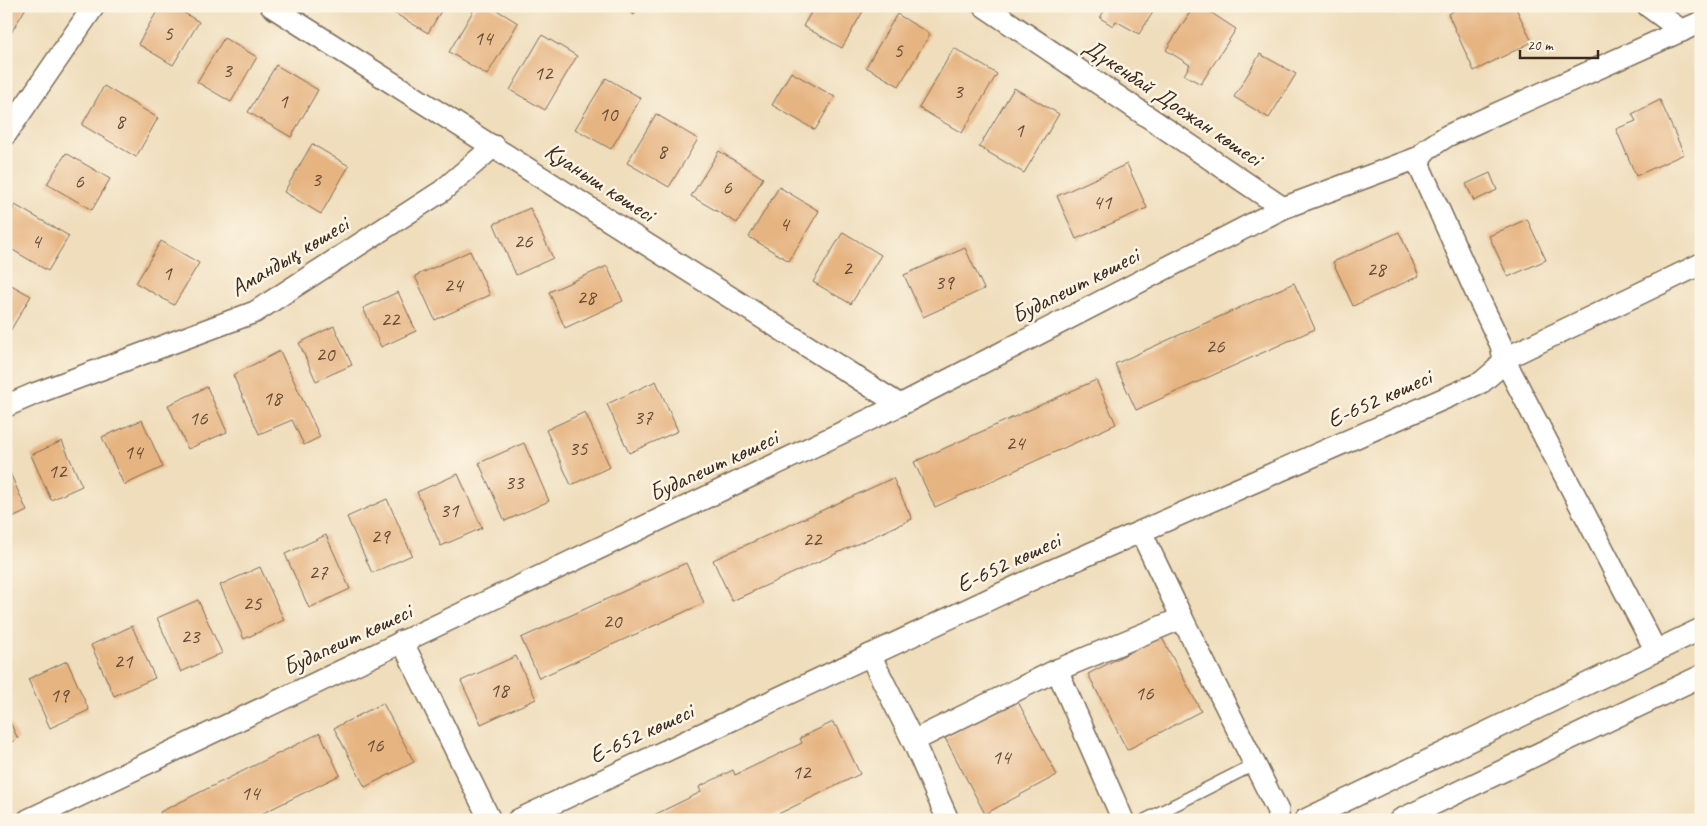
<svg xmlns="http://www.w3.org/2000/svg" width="1707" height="826" font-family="Caveat,sans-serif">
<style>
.building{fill:#e6b481}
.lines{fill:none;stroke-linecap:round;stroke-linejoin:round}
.lane-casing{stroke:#7a6955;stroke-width:14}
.street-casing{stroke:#7a6955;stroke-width:24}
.lane{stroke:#fff;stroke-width:11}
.street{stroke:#fff;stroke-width:21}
.labels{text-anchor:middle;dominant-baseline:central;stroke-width:5;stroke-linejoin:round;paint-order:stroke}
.number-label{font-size:21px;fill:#664c37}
.street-label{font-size:24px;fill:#3b2a1e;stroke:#fcf5e5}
</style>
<rect width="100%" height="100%" fill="#fcf5e5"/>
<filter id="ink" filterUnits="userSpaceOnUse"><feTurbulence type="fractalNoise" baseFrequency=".02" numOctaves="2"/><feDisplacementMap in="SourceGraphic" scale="10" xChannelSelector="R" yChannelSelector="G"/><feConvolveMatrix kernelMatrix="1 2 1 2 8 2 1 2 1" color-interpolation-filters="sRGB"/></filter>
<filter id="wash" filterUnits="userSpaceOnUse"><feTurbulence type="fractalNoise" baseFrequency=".0096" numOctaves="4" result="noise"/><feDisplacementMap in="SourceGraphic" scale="20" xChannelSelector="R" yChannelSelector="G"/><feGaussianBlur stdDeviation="1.12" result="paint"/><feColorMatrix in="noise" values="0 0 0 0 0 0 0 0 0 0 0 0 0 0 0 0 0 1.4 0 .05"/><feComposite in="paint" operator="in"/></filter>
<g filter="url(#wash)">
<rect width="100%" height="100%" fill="#efddbb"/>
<g id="blocks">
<g class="building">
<path d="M6,6H27L8,38L6,36Z"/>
<path d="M160,6H173L199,22L173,65L138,44Z"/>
<path d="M393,6H444L428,33L391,11Z"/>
<path d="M476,6H490L518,23L487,75L449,52Z"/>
<path d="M622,6H639L634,15Z"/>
<path d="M815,6H866L842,48L803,26Z"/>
<path d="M1107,6H1157L1139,34L1116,21L1113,26L1100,18Z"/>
<path d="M1194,6H1201L1236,29L1201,84L1184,75L1190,65L1166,50Z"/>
<path d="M1462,6H1515L1532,42L1474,71L1448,14Z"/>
<path d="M897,14L930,34L899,86L866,67Z"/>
<path d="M542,35L577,56L545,110L510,90Z"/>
<path d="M224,38L257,57L231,102L197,82Z"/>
<path d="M954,48L997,74L962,133L919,108Z"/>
<path d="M1260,54L1296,74L1269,118L1234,97Z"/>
<path d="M276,65L318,90L291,137L248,112Z"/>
<path d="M791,72L835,97L815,130L772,105Z"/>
<path d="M606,78L641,98L611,149L575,129Z"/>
<path d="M104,86L158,118L136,157L82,125Z"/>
<path d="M1014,88L1059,114L1024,173L979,147Z"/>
<path d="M1660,100L1684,154L1636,176L1616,129L1636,121L1632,114Z"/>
<path d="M656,114L698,139L669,187L627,163Z"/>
<path d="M312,144L349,166L321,214L284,192Z"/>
<path d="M719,151L763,178L737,223L691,196Z"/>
<path d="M66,153L110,179L92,210L47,184Z"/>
<path d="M1127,164L1147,208L1076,239L1057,196Z"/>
<path d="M1490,173L1497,190L1474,201L1466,184Z"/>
<path d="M779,187L819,211L789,261L749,237Z"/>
<path d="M15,205L69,236L48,271L6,246V220Z"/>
<path d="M530,208L553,258L516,275L494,224Z"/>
<path d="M1527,219L1546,260L1508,277L1489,236Z"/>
<path d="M843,232L881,255L851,304L813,282Z"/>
<path d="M1399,232L1419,276L1353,306L1333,262Z"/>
<path d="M161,241L199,263L174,305L136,283Z"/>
<path d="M965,248L984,289L923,317L904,275Z"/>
<path d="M470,251L490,295L435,320L415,276Z"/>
<path d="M607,266L623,301L565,328L549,292Z"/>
<path d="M6,282L31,296L10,331L6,329Z"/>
<path d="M1294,283L1315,329L1136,410L1115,364Z"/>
<path d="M398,292L416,331L381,347L363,308Z"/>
<path d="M334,326L352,365L316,381L299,343Z"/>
<path d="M280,351L320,437L304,445L292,420L259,434L233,375Z"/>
<path d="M1096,380L1116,424L935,507L914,462Z"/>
<path d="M656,381L678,431L629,453L607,404Z"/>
<path d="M207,387L227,432L188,449L168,405Z"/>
<path d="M585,412L610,467L571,485L546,430Z"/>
<path d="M142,420L163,467L124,485L102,437Z"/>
<path d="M62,441L82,486L51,500L31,455Z"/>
<path d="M524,443L549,501L505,521L479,463Z"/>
<path d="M6,464L27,511L6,521Z"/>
<path d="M458,474L482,528L441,546L417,492Z"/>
<path d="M893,478L912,519L732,601L713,560Z"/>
<path d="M387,499L412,555L372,573L347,517Z"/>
<path d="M326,535L350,589L309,608L285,554Z"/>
<path d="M686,563L704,603L539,678L521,638Z"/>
<path d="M260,567L284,620L244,639L220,585Z"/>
<path d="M198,600L222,653L181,672L157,618Z"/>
<path d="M132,626L155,678L114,696L91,645Z"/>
<path d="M1161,636L1201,711L1127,750L1088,674Z"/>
<path d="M516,656L536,699L481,724L461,681Z"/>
<path d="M67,661L89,710L50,728L28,679Z"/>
<path d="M1017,700L1057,775L985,814L945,738Z"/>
<path d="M383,703L414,762L365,787L334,728Z"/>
<path d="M6,714L18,739L6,744Z"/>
<path d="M833,722L835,727L837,726L860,774L766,820H644L701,792L699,787L733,770L735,775L802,743L800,738Z"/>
<path d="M320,733L340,775L249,820H163L160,812Z"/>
</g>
</g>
</g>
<g filter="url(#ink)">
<use href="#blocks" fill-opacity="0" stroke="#7a6955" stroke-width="1"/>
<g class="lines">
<defs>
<path id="lane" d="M1145,820L1255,764"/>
<g id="street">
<path d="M271,6L900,405"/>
<path d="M984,6L1283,208"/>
<path d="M1648,6L1682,31"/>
<path d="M6,134L94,6"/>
<path d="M6,406L34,394L255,312L442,191L494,146"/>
<path d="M1141,532L1182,618"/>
<path d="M402,641L490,820"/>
<path d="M1656,651L1504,359L1701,264"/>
<path d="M870,655L913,741L948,820"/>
<path d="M1057,670L1123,820"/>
<path d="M913,741L1057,670L1182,618L1278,811V820"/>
<path d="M28,820L900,405L1283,208L1420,157"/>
<path d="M518,820L1037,577L1482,382L1497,369L1504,359L1501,345L1478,297L1420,168V157L1427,149L1447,136L1701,22"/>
<path d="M1305,820L1701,629"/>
<path d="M1400,820L1701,676"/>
</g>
</defs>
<use href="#lane" class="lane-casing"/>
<use href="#street" class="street-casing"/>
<use href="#lane" class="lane"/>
<use href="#street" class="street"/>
</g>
</g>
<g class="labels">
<g class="number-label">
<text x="168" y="33">5</text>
<text x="483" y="38">14</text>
<text x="898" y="50">5</text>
<text x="227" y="70">3</text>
<text x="543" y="73">12</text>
<text x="958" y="91">3</text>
<text x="283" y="101">1</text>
<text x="608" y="114">10</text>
<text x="120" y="121">8</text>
<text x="1019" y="130">1</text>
<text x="662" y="151">8</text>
<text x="316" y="179">3</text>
<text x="79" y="181">6</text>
<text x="727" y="187">6</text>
<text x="1102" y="202">41</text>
<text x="784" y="224">4</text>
<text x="36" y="241">4</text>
<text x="523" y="241">26</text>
<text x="847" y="268">2</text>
<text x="1376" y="269">28</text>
<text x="167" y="273">1</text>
<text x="944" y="282">39</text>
<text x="453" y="285">24</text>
<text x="586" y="297">28</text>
<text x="390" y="319">22</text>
<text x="1215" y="346">26</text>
<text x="325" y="354">20</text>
<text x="272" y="398">18</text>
<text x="643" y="417">37</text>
<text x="198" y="418">16</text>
<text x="1015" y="443">24</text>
<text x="578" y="448">35</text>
<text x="133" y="452">14</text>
<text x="57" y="471">12</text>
<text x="514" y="482">33</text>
<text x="449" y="510">31</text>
<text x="380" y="536">29</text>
<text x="812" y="539">22</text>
<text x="318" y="572">27</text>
<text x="252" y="603">25</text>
<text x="612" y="621">20</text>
<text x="190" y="636">23</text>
<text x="123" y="661">21</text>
<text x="499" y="690">18</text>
<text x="1144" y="693">16</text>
<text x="59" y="695">19</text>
<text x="374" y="745">16</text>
<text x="1001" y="757">14</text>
<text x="801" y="772">12</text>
<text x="250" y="793">14</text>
</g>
<g class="street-label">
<text transform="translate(1173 102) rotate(34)">Дүкенбай Досжан көшесі</text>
<text transform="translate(600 182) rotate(33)">Қуаныш көшесі</text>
<text transform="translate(289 256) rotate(-31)">Амандық көшесі</text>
<text transform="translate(1075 285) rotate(-27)">Будапешт көшесі</text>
<text transform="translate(1379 398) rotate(-24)">Е-652 көшесі</text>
<text transform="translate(713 465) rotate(-25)">Будапешт көшесі</text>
<text transform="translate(1008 562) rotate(-25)">Е-652 көшесі</text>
<text transform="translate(347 639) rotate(-25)">Будапешт көшесі</text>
<text transform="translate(641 733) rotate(-25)">Е-652 көшесі</text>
</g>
</g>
<rect width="1707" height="826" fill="none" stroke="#fcf5e5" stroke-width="25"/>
<path d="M1520 50v8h78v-8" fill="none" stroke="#3b2a1e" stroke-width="2.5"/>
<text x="1527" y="50" font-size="15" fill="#3b2a1e" stroke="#fcf5e5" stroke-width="4" paint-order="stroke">20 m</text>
</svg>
